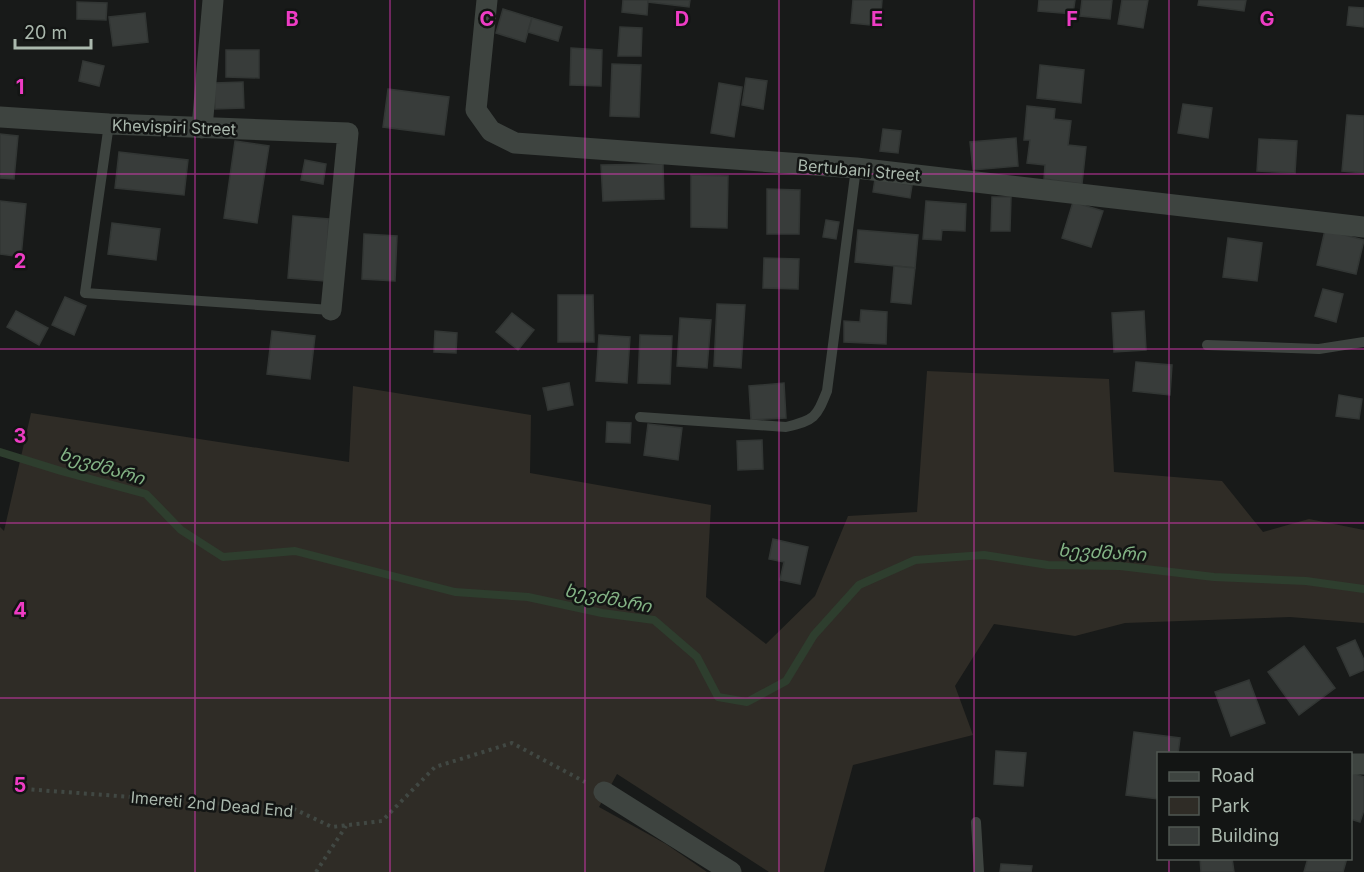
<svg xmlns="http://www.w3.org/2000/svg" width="1364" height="872" font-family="Inter,'Noto Sans Georgian',sans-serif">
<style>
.green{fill:#2f2c26}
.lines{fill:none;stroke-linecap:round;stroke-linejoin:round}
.stream{stroke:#2e3e2e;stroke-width:8}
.building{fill:#383c3a;stroke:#323634;stroke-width:1.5}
.path{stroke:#414843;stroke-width:4;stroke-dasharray:3 4.5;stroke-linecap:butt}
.lane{stroke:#3e4440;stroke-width:10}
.street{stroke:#3e4440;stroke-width:21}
.grid{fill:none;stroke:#ee3cc4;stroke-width:1.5;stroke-opacity:0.55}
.labels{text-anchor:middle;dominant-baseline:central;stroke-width:5;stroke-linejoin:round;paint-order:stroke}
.street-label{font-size:16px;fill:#abb9ae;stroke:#131514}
.water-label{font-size:18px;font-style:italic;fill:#83b385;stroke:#131514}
.grid-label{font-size:20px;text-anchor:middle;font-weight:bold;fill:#ee3cc4;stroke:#131514;stroke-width:5;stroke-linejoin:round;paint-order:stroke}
</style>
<rect width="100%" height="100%" fill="#181a19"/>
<path class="green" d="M927,371L1109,379L1114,472L1222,481L1263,532L1309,519L1364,530V623L1290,617L1125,623L1075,636L994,624L955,686L973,735L853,765L824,872H769L617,774L599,807L666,844L707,872H0V527L4,531L31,413L349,462L353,386L531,415L530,473L711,505L706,597L766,644L815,596L848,516L917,512Z"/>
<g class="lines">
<path class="stream" d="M0,452L61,471L146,494L181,530L223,557L295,551L455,592L528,597L602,613L654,620L697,657L718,697L747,702L786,681L814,635L859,585L915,560L984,555L1048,565L1120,566L1214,577L1306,581L1364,589"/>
</g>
<g class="building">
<path d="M623,0H648L647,15L622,12Z"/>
<path d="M648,0H690L689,7L648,2Z"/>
<path d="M853,0H882L880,26L851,23Z"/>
<path d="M1039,0H1075L1073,14L1038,11Z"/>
<path d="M1082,0H1112L1110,19L1080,16Z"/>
<path d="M1122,0H1148L1143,28L1118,24Z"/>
<path d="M1199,0H1246L1244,11L1198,5Z"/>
<path d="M77,2L107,3L106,20L77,19Z"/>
<path d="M1349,7L1364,8V27L1347,25Z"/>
<path d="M503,9L532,18L525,42L496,33Z"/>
<path d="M145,13L148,42L113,46L109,17Z"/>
<path d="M532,18L562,27L558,41L528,32Z"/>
<path d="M620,27L642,28L641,56H618Z"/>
<path d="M571,48L602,50L601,86L570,85Z"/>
<path d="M226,50H259V78L226,77Z"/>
<path d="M83,61L104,66L99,86L79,81Z"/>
<path d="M612,64L641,65L639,117L610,116Z"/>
<path d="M1040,65L1084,70L1081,103L1037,98Z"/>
<path d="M746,78L767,81L763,109L742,105Z"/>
<path d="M243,82L244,108L215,109L214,83Z"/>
<path d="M719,83L742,87L734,137L711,133Z"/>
<path d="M388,89L449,97L444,135L383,127Z"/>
<path d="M1183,104L1212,108L1208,138L1178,133Z"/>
<path d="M1027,106L1055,109L1054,119L1071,121L1068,145L1086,147L1082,184L1044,179L1045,165L1027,163L1030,140H1024Z"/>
<path d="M1347,115L1364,116V173L1342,171Z"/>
<path d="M883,129L901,131L898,153L880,151Z"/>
<path d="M0,134L18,136L14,179L0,178Z"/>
<path d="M1016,138L1018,166L973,170L970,142Z"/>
<path d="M1259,139L1297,141L1295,173L1257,171Z"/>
<path d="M235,141L269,146L257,223L224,218Z"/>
<path d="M119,152L188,160L184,195L115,188Z"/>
<path d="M305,160L326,164L323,184L301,180Z"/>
<path d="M663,164L664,199L603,201L601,165Z"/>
<path d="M691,175L728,176L727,228L691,227Z"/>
<path d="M875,179L912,185L910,198L873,192Z"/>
<path d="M767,189L800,190L799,234H767Z"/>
<path d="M992,197H1011L1010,231H991Z"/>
<path d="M0,201L26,204L21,257L0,254Z"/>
<path d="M926,201L966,204L965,231L942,230L941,240L923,239Z"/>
<path d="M1073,202L1103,211L1091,247L1062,238Z"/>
<path d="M293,216L329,219L325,281L288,278Z"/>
<path d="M826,220L839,222L836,239L823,237Z"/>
<path d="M112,223L160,229L156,260L108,254Z"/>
<path d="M858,230L918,235L915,268L855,262Z"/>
<path d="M1325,230L1364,240L1356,274L1317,265Z"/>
<path d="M364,234L397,236L395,281L362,279Z"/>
<path d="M1228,238L1262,243L1257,281L1223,277Z"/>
<path d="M764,258L799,259L798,289L763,288Z"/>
<path d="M894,266L915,268L911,304L891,302Z"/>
<path d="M1323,289L1343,294L1336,322L1315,316Z"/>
<path d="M558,295H593L594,342H558Z"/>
<path d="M65,297L86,306L74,335L52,325Z"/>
<path d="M717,304L745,305L741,368L714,366Z"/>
<path d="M861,310L887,312L886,344L844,342V321L860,322Z"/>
<path d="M16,311L48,328L39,345L7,327Z"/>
<path d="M1144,311L1146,350L1114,352L1112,313Z"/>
<path d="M512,313L534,330L518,350L496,332Z"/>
<path d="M680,318L711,320L707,368L677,366Z"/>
<path d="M272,331L315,336L310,379L267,374Z"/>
<path d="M435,331L457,333L456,353L434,352Z"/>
<path d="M599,335L630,337L627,383L596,381Z"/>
<path d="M640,335L672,336L670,384L638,383Z"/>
<path d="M1136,362L1172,365L1170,395L1133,391Z"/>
<path d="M569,383L573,405L548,410L543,388Z"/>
<path d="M784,383L786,418L751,420L749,386Z"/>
<path d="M1339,395L1362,399L1359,419L1336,416Z"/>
<path d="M607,422L631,423L630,443L606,442Z"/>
<path d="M648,424L682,428L678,460L644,455Z"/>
<path d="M762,440L763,469L738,470L737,441Z"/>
<path d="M773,539L808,547L800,584L780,580L784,562L769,559Z"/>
<path d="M1355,640L1364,660V670L1350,676L1337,648Z"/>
<path d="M1304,646L1335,688L1299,715L1268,672Z"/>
<path d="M1249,680L1265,723L1231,736L1215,692Z"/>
<path d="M1134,732L1180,738L1178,754H1158V799L1126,795Z"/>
<path d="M996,751L1026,753L1023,786L994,784Z"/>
<path d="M1350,772L1364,777V810L1360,822L1350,819Z"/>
<path d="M1200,858H1232L1234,872H1201Z"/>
<path d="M1308,858H1347L1343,872H1304Z"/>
<path d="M1001,864L1032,866L1031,872H1000Z"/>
</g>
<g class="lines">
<g class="path">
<path d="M24,789L294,809L332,827L382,821L435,767L512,743L585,782"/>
<path d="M316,872L346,826"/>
</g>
<g class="lane">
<path d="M109,124L85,293L331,310"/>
<path d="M1207,345L1319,349L1364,342"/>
<path d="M640,417L786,427C815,420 816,418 827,391L856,168"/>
<path d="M976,822L979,872"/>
</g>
<g class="street">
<path d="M487,0L476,110L491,131L515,143L856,168L1364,227"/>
<path d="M0,117L109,124L348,133L331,310"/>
<path d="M202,128L213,0"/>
<path d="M1350,764H1364"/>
<path d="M604,792L731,872"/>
</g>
</g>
<path class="grid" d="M195,0V872M390,0V872M585,0V872M779,0V872M974,0V872M1169,0V754M0,174H1364M0,349H1364M0,523H1364M0,698H1364M1169,858V872"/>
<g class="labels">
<g class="street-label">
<text transform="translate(174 127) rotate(2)">Khevispiri Street</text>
<text transform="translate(859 170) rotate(5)">Bertubani Street</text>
<text transform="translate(212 804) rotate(5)">Imereti 2nd Dead End</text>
</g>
<g class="water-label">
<text transform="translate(102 466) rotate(17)">ხევძმარი</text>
<text transform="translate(1102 552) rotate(3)">ხევძმარი</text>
<text transform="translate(608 598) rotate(11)">ხევძმარი</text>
</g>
</g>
<g class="grid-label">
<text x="292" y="26">B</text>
<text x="487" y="26">C</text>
<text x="682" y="26">D</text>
<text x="877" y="26">E</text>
<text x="1072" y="26">F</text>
<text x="1267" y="26">G</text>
<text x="20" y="94">1</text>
<text x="20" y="268">2</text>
<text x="20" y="443">3</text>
<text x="20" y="617">4</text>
<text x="20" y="792">5</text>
</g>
<rect x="1157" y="752" width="195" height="108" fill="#131514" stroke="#505752" stroke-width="1.5"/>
<rect x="1169" y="772" width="30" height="9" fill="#3e4440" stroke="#505752" stroke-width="1.5"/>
<text x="1211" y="782" font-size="18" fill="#abb9ae">Road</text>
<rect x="1169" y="797" width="30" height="18" fill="#2f2c26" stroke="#505752" stroke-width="1.5"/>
<text x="1211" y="812" font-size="18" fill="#abb9ae">Park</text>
<rect x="1169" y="827" width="30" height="18" fill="#383c3a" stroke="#505752" stroke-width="1.5"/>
<text x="1211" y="842" font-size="18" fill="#abb9ae">Building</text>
<path d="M15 39v9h76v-9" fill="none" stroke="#abb9ae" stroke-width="3"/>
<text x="24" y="39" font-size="18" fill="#abb9ae" stroke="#131514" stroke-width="4.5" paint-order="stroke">20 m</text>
</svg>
